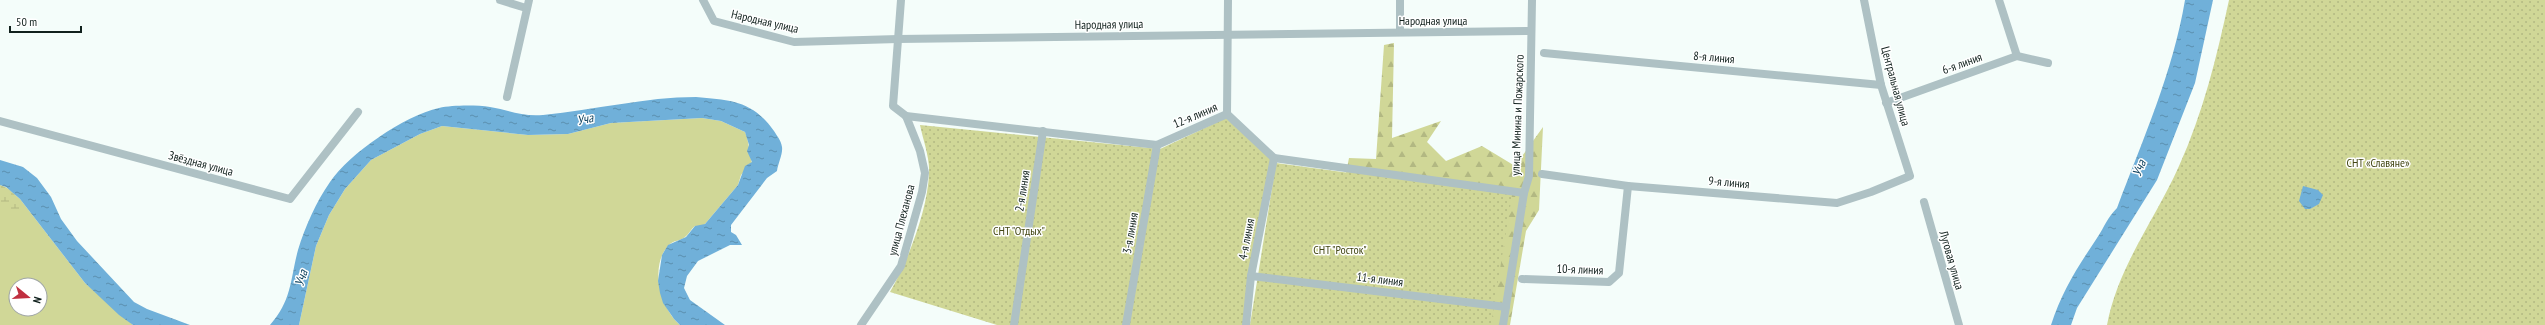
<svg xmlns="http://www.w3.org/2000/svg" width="2545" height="325" font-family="'PT Sans Narrow',sans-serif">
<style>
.grass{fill:#d0d797;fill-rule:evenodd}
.forest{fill:url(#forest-firs)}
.wetland{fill:url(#wetland-marsh)}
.park{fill:url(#park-dots)}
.water{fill:url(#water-ripples)}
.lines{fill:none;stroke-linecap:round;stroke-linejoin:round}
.minor{stroke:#aec1c4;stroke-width:8}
.labels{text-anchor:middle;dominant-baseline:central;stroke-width:3;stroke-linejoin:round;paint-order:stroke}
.street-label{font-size:12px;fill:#11211d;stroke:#fff}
.park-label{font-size:12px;fill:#434714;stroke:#fff}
.water-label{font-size:13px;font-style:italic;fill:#0d415e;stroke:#fff}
</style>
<defs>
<pattern id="forest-firs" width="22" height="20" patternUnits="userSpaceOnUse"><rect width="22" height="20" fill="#d0d797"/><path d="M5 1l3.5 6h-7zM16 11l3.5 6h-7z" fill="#b2b882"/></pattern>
<pattern id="wetland-marsh" width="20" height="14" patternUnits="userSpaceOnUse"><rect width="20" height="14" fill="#d0d797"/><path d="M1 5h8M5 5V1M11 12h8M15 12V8" fill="none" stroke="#b2b882"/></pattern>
<pattern id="park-dots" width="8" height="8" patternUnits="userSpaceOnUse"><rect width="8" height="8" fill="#d0d797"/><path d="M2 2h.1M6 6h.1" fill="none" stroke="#b2b882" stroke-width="1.8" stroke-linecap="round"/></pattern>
<pattern id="water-ripples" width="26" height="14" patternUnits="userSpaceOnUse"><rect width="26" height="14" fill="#70b0d9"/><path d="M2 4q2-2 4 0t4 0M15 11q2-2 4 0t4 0" fill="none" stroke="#5b8faf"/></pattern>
</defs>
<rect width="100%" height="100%" fill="#f4fdfa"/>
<g class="grass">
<path d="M702,118L721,121L745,132C749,141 749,152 752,163L741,175L738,185L705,224L702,226H695C691,229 689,234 685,237C681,241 673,240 669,245C649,265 660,308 680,325H299L316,246L329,215L345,189L371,160L420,134L442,126L528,135L568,134L611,123Z"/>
<path d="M0,185L20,199L85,283L133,325H0ZM16,285H40V309H16Z"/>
</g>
<path class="forest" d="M1394,43L1392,138L1441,121L1427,142L1446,161L1482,146L1515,166L1543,127L1539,210L1526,231L1510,325H1484L1345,178L1349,158L1376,159L1384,45Z"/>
<path class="wetland" d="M0,185C11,188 20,199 26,209L14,213L0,203Z"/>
<g class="park">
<path d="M2229,0H2545V325H2107C2118,266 2155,220 2179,166C2203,113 2217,56 2229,0Z"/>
<path d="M1226,118L1272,159L1243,325H997L890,292C908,261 928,209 929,173C930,158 923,140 920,125L1160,149Z"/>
<path d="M1276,163L1512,195L1491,325H1250Z"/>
</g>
<g class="water">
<path d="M2185,0H2213L2195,83L2157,180L2077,308L2071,325H2051C2062,291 2077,268 2097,238C2105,226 2107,218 2117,208C2143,139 2173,72 2185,0Z"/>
<path d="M696,97C731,100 753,101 774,131C777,136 781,140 782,147C783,154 778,163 777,171L767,178L731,225V232L736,235L742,245H730L698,261L687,276L684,288L690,300L725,325H680L674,319L663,303L660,293L658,281L662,255L668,245L686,237L695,226L705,224L738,185L745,166L752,162L747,151L749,145L745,132L721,121L702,118L611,123L568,134L528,135L442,126L420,134L371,160L345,189L329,215L316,246L299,325H270C292,300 290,280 298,250C305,227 316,202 330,182C350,153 404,116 439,108C453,105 476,105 490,107C509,110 523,117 543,115C595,110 645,97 696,97Z"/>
<path d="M0,160L23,167L37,178L51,197L61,219L77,241L134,302L147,309L190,325H133L119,315L85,283L20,199L6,187L0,185Z"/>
<path d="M2303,186L2318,190L2323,195L2319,204L2310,209H2305L2299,201Z"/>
</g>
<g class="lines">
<g class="minor">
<path d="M500,0L526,8"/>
<path d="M703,0L714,21L794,42L898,39L1531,31"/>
<path d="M1999,0L2017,56"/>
<path d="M1400,32V0"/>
<path d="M1544,53L1881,85"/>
<path d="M507,97L529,0"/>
<path d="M1886,103L2017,56L2048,63"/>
<path d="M1227,114L1228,0"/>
<path d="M906,116L1157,145L1227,114L1274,158L1524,193"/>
<path d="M0,121L290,199L358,112"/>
<path d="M1542,174L1628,186L1837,203L1871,192L1910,176L1881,85L1864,0"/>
<path d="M1924,202L1959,325"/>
<path d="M1251,276L1506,307"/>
<path d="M1522,279L1609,282L1619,273L1628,186"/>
<path d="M861,325L901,266L922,192L925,173L920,151L906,116L893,106L901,0"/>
<path d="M1014,325L1043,131"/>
<path d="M1126,325L1157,145"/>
<path d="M1246,325L1251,276L1274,158"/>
<path d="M1503,325L1524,193L1529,176L1532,0"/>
</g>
</g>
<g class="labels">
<g class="street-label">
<text x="1433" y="20">Народная улица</text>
<text transform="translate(765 21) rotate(13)">Народная улица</text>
<text transform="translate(1109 24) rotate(-1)">Народная улица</text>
<text transform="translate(1714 57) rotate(5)">8-я линия</text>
<text transform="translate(1962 63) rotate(-20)">6-я линия</text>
<text transform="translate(1896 86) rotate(75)">Центральная улица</text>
<text transform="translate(1195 115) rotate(-23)">12-я линия</text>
<text transform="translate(1517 115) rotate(-88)">улица Минина и Пожарского</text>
<text transform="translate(201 163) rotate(15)">Звёздная улица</text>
<text transform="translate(1729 182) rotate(5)">9-я линия</text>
<text transform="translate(1022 191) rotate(-81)">2-я линия</text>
<text transform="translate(901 220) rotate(-75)">улица Плеханова</text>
<text transform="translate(1130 233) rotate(-80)">3-я линия</text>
<text transform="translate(1246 239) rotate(-79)">4-я линия</text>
<text transform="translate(1952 260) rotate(74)">Луговая улица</text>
<text transform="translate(1580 269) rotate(2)">10-я линия</text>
<text transform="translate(1380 279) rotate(7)">11-я линия</text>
</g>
<g class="park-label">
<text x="2378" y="162">СНТ «Славяне»</text>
<text x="1019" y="230">СНТ "Отдых"</text>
<text x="1340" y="249">СНТ "Росток"</text>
</g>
<g class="water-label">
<text transform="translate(585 119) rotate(-11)">Уча</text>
<text transform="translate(2139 168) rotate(-68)">Уча</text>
<text transform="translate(301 278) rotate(-73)">Уча</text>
</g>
</g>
<g transform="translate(28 297) rotate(108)"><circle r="19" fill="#ffffff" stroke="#a0a6a5"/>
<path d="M0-3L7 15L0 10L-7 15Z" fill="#c02f40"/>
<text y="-6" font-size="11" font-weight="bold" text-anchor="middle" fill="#11211d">N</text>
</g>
<path d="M10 26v6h71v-6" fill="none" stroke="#11211d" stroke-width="2"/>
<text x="16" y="26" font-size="12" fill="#11211d" stroke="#ffffff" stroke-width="3" paint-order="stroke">50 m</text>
</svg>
